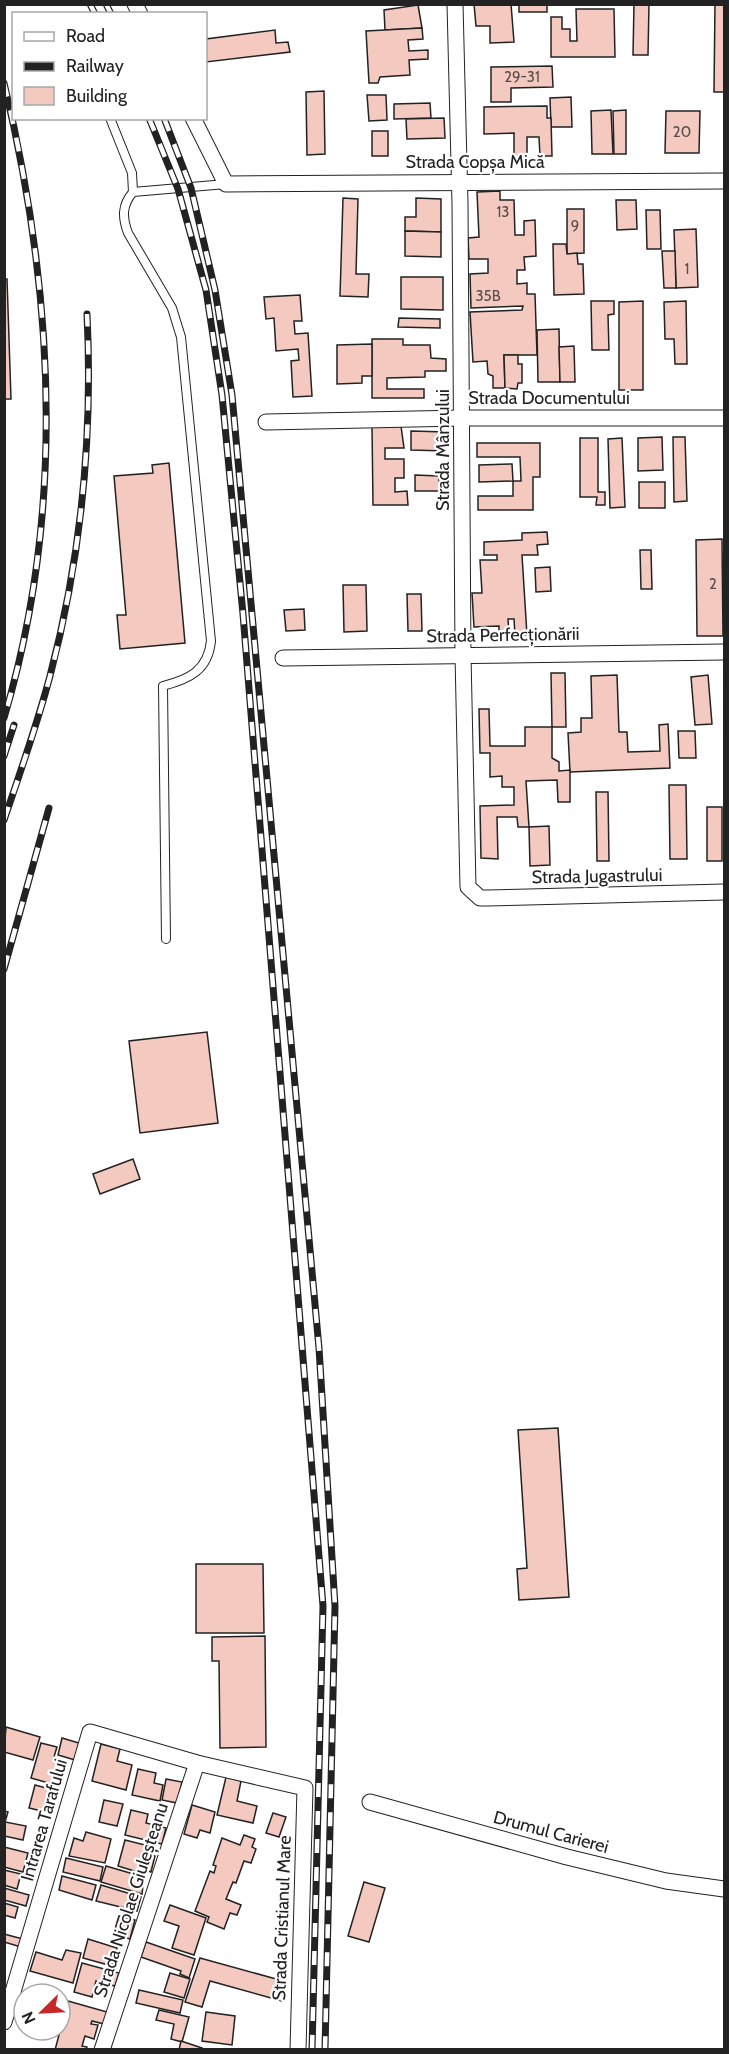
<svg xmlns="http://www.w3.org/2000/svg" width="729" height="2054" font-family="Cabin,sans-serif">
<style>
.building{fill:#f3c9c0;stroke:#222;stroke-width:1.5}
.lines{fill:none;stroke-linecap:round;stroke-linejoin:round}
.service-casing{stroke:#222;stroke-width:10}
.minor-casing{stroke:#222;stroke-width:17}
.service{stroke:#fff;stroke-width:8}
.minor{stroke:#fff;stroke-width:15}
.rail-casing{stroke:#222;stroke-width:7}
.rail{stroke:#fff;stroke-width:4.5;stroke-dasharray:14;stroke-linecap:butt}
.labels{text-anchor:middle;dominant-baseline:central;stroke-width:4.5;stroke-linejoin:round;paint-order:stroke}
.number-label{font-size:15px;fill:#564c4a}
.street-label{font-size:18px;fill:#222;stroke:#fff}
</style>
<rect width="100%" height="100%" fill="#fff"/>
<g class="building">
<path d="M474,4H511L514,42L490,43V26H476Z"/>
<rect x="519" y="4" width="28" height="8"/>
<path d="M634,4H649L648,55H633Z"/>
<path d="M715,4H724V153V92H714Z"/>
<path d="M418,5L422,28L385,30L384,10Z"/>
<path d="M576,9H614L615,57H551V17H562V29H570V41H577Z"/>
<path d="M422,28L423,39L408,40L409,51L428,50V59L409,60L410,75L380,77L378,83H369L366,31Z"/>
<path d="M275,30L276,43L288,42L290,52L206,62V39Z"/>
<path d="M552,66L553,87L511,88V102H491V67Z"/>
<path d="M324,91L325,154L307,155L306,92Z"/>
<path d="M367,95H386L387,120L369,121Z"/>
<path d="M571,97L572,127H551L550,98Z"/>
<path d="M430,103L431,118L394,119V104Z"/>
<path d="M547,106V118H551L552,156H540L539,137H527V164H514V133L484,134V107Z"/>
<path d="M611,110L613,154H592L591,111Z"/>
<path d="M626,110V154H614L613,111Z"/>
<path d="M666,111H700L699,153H665Z"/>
<path d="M444,118L445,138L407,139L406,119Z"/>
<rect x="372" y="131" width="16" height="25"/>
<path d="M500,191V200H514L515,235H524V221L535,220L536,256L524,257L525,270H517V284L527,283V294H535L537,355H504L505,388H493V376L488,374L487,361L473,362L470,312L522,310L523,306L471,308L470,274L488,273V259H469L468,238L479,237L477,192Z"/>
<path d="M343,198L358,199L356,274H369L368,297L340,296Z"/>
<path d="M416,198L441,199V232L405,231V217H416Z"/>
<path d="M616,200H636L637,229L617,230Z"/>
<path d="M567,209H584V253L567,254Z"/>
<path d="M646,210H660L661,249H647Z"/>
<path d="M696,229L698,287L676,288L674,230Z"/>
<path d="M405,231L441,232V257L405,256Z"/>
<path d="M553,244H566L567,254L577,253L578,264H583L584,294L554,295Z"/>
<path d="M662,251H675L676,288H664Z"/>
<path d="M401,277H443V310L401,309Z"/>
<path d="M4,279H7L11,399H4Z"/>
<path d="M300,295L302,321H294L295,334L308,333L312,396L293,397L291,361L299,360L298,349L276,351L274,318L266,319L264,297Z"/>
<path d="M591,301H614V314L608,315L609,350H592Z"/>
<path d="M643,301V390H619V302Z"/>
<path d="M686,301L687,364H675L674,339H665L664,302Z"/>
<path d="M399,318L440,319V328L398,327Z"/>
<path d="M559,329L560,382H538L537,330Z"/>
<path d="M372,339H403V345H430L431,358L446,359V371H425V377L387,378V389H424V398H372Z"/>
<path d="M372,344V376H362V383L337,384V345Z"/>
<path d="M574,346L575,382H560L559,347Z"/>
<path d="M504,355H518V364H522V383H518L517,389L505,388Z"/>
<path d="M372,426H401L404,448H385V459H404V478H395V492L407,491L408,505H373Z"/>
<path d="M411,431L446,432V451L411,450Z"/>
<path d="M662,437L663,470L638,471V438Z"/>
<path d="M673,437H685L687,501L674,502Z"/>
<path d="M580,438H598V492H605V505H596L597,497H580Z"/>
<path d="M622,438L625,507L610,508L608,439Z"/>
<path d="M477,443H540V477H533V510H478V496H513V481H521L520,457H477Z"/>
<path d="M169,463L185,643L120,649L117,615H126L114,476L153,473L152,465Z"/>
<path d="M512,464L513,481L479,482V465Z"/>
<path d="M415,475L439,476V491H415Z"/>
<rect x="639" y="482" width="26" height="26"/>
<path d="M547,532L548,544L537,545L538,555H522L527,635H515L514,619H508L509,633H499V626L474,627L472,593H482L480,560H497V555H484V542L522,540V533Z"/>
<path d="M722,539L723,636H697L696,540Z"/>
<path d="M640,550H651L652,589H641Z"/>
<path d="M550,567L551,591L536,592L535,568Z"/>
<path d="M343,585H366L367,631L344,632Z"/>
<path d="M407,594H421L422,631H408Z"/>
<path d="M304,609L305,630L286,631L284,610Z"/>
<path d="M551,673H565L566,727H552Z"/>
<path d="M617,675L619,732H627L628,752L660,751L659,725L668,724L670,768L570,772L568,733L581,732V718H592L591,676Z"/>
<path d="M708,675L712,724L695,725L691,677Z"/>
<path d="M479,709H489L490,746H525V727H552V758L559,762V771L570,770V802H558L557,780L526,781L529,827H518L517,817H497L498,859L481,858L480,806L514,805V787H502V776L490,777V753H480Z"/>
<path d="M678,731H695L696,758H679Z"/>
<path d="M669,785H686L687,859H670Z"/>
<path d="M596,792H608L609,861H597Z"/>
<rect x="707" y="807" width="15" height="54"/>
<path d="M549,826L550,865L530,866L529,827Z"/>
<path d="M207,1032L218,1123L140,1133L129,1041Z"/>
<path d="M133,1159L140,1179L100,1194L93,1174Z"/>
<path d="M558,1428L569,1597L519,1600L517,1569L527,1568L518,1430Z"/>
<path d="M196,1564H263L264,1633H196Z"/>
<path d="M265,1636L266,1747L220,1748L219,1661H212V1637Z"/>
<path d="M6,1727L40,1737L33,1760L4,1752Z"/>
<path d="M62,1738L79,1743L75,1760L58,1755Z"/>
<path d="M41,1743L57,1747L53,1760L63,1762L60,1773L55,1771L52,1784L31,1778Z"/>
<path d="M101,1744L120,1749L117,1761L132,1765L126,1790L92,1781Z"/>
<path d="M138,1769L156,1773L154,1783L163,1785L160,1801L132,1795Z"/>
<path d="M227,1773L242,1776L237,1801L257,1806L253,1823L217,1815Z"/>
<path d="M166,1779L182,1782L177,1803L162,1800Z"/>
<path d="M35,1785L50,1789L48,1797L54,1799L50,1813L29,1808Z"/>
<path d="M104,1800L123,1804L117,1826L99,1822Z"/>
<path d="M192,1805L215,1812L210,1833L200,1830L197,1838L184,1834Z"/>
<path d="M131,1810L148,1814L146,1823L166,1828L162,1844L125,1835Z"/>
<path d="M4,1811L8,1812L5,1822L26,1826L23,1840L4,1836Z"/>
<path d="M273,1813L286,1817L279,1837L266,1833Z"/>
<path d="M86,1832L111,1839L105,1863L69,1856L74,1838L83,1841Z"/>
<path d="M244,1835L255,1839L252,1847L256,1849L251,1863L244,1861L236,1883L233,1882L226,1899L241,1905L237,1915L230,1913L224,1929L207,1922L209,1917L195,1911L210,1871L214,1873L216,1866L213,1865L222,1838L240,1845Z"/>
<path d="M125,1840L153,1847L151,1855L155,1856L151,1872L145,1870L144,1874L118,1866Z"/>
<path d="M4,1847L28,1853L23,1872L4,1867Z"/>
<path d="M66,1858L103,1867L100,1881L63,1872Z"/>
<path d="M106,1866L144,1877L142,1894L101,1882Z"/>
<path d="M4,1870L21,1874L17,1889L4,1885Z"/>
<path d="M62,1876L96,1885L92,1900L59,1890Z"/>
<path d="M364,1882L385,1888L369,1942L348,1936Z"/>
<path d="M101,1885L141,1897L137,1911L96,1901Z"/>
<path d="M4,1888L29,1895L26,1906L4,1900Z"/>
<path d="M4,1903L18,1907L15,1918L4,1915Z"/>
<path d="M170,1905L206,1918L194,1955L172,1948L179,1926L164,1921Z"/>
<path d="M119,1916L135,1920L130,1939L116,1935L118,1930L115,1929Z"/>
<path d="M4,1934L23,1939L21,1947L4,1942Z"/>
<path d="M88,1939L117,1948L112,1966L83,1958Z"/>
<path d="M146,1942L195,1959L189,1978L180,1974L181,1971L141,1957Z"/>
<path d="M66,1950L81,1953L73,1983L30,1971L36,1952L62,1960Z"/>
<path d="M200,1958L287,1982L282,2001L210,1981L202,2007L185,2002Z"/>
<path d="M82,1963L119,1973L115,1986L96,1981L92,1997L74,1992Z"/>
<path d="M170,1973L190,1979L184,1998L164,1992Z"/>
<path d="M139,1990L183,2000L180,2013L136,2003Z"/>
<path d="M22,1998L24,1999V2021L17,2019Z"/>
<path d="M68,2001L107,2012L104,2024L92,2021L91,2024L98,2025L94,2039L85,2036L82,2046L87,2047L86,2050H55Z"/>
<path d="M159,2010L189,2017L182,2042L171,2039L174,2024L156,2020Z"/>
<path d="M206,2012L235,2016L232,2045L202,2041Z"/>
<path d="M181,2041L202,2048L201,2050H179Z"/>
</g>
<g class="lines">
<defs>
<g id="service">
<path d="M110,118L132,173L133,192"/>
<path d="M166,939L163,686C190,679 208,670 211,641L181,337L172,308L128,233C122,217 122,205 133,192L226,184"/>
</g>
<g id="minor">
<path d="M135,4L140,14"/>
<path d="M455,4L460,204L463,655L468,887L480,898H487L724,892"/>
<path d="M193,118L226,184L724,181"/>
<path d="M266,422L463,418H724"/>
<path d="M283,658L724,652"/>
<path d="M370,1802L567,1857L666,1881L724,1889"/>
<path d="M4,2022L90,1732L197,1763L305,1788L298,2050"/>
<path d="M102,2050L197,1763"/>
</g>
</defs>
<use href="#service" class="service-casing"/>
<use href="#minor" class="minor-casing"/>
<use href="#service" class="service"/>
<use href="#minor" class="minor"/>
<defs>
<g id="rail">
<path d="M90,4L95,14"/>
<path d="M106,4L111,14"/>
<path d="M4,83C54,292 66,511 4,718"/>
<path d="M149,118L178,189L206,290L222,395L243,614L323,1606L312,2050"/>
<path d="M164,118L191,188L215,290L232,395L319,1348L335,1606L325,2050"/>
<path d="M4,756L14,725"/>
<path d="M4,820C20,773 37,725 50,676C81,558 93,436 87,314"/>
<path d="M4,969L49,808"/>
</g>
</defs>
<use href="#rail" class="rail-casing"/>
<use href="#rail" class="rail"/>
</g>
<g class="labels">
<g class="number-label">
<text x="522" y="77">29-31</text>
<text x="682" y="132">20</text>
<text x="503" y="212">13</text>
<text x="575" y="226">9</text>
<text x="687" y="269">1</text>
<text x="488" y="296">35B</text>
<text x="713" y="584">2</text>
</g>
<g class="street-label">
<text x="475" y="162">Strada Copșa Mică</text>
<text x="549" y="398">Strada Documentului</text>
<text transform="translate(443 450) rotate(-90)">Strada Mânzului</text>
<text transform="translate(503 635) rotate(-1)">Strada Perfecționării</text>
<text transform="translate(597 876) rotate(-1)">Strada Jugastrului</text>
<text transform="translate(44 1820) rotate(-74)">Intrarea Tarafului</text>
<text transform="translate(551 1832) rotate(15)">Drumul Carierei</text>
<text transform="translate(131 1900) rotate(-72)">Strada Nicolae Giuleșteanu</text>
<text transform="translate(282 1918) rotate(-88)">Strada Cristianul Mare</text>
</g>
</g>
<rect width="729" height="2054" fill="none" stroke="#222222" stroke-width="12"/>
<rect x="12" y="12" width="195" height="108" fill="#ffffff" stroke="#a7a7a7" stroke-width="1.5"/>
<rect x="24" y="32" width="30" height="9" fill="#ffffff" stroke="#a7a7a7" stroke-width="1.5"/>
<text x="66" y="42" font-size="18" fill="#222222">Road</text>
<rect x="24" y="62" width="30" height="9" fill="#222222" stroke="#a7a7a7" stroke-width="1.5"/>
<text x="66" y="72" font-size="18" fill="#222222">Railway</text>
<rect x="24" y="87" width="30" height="18" fill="#f3c9c0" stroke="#a7a7a7" stroke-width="1.5"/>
<text x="66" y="102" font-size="18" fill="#222222">Building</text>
<g transform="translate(42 2012) rotate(246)"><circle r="28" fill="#ffffff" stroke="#a7a7a7" stroke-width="1.5"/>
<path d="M0-4.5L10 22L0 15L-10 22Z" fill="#c62828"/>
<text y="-9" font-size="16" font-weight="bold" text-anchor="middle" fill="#222222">N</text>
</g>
</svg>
